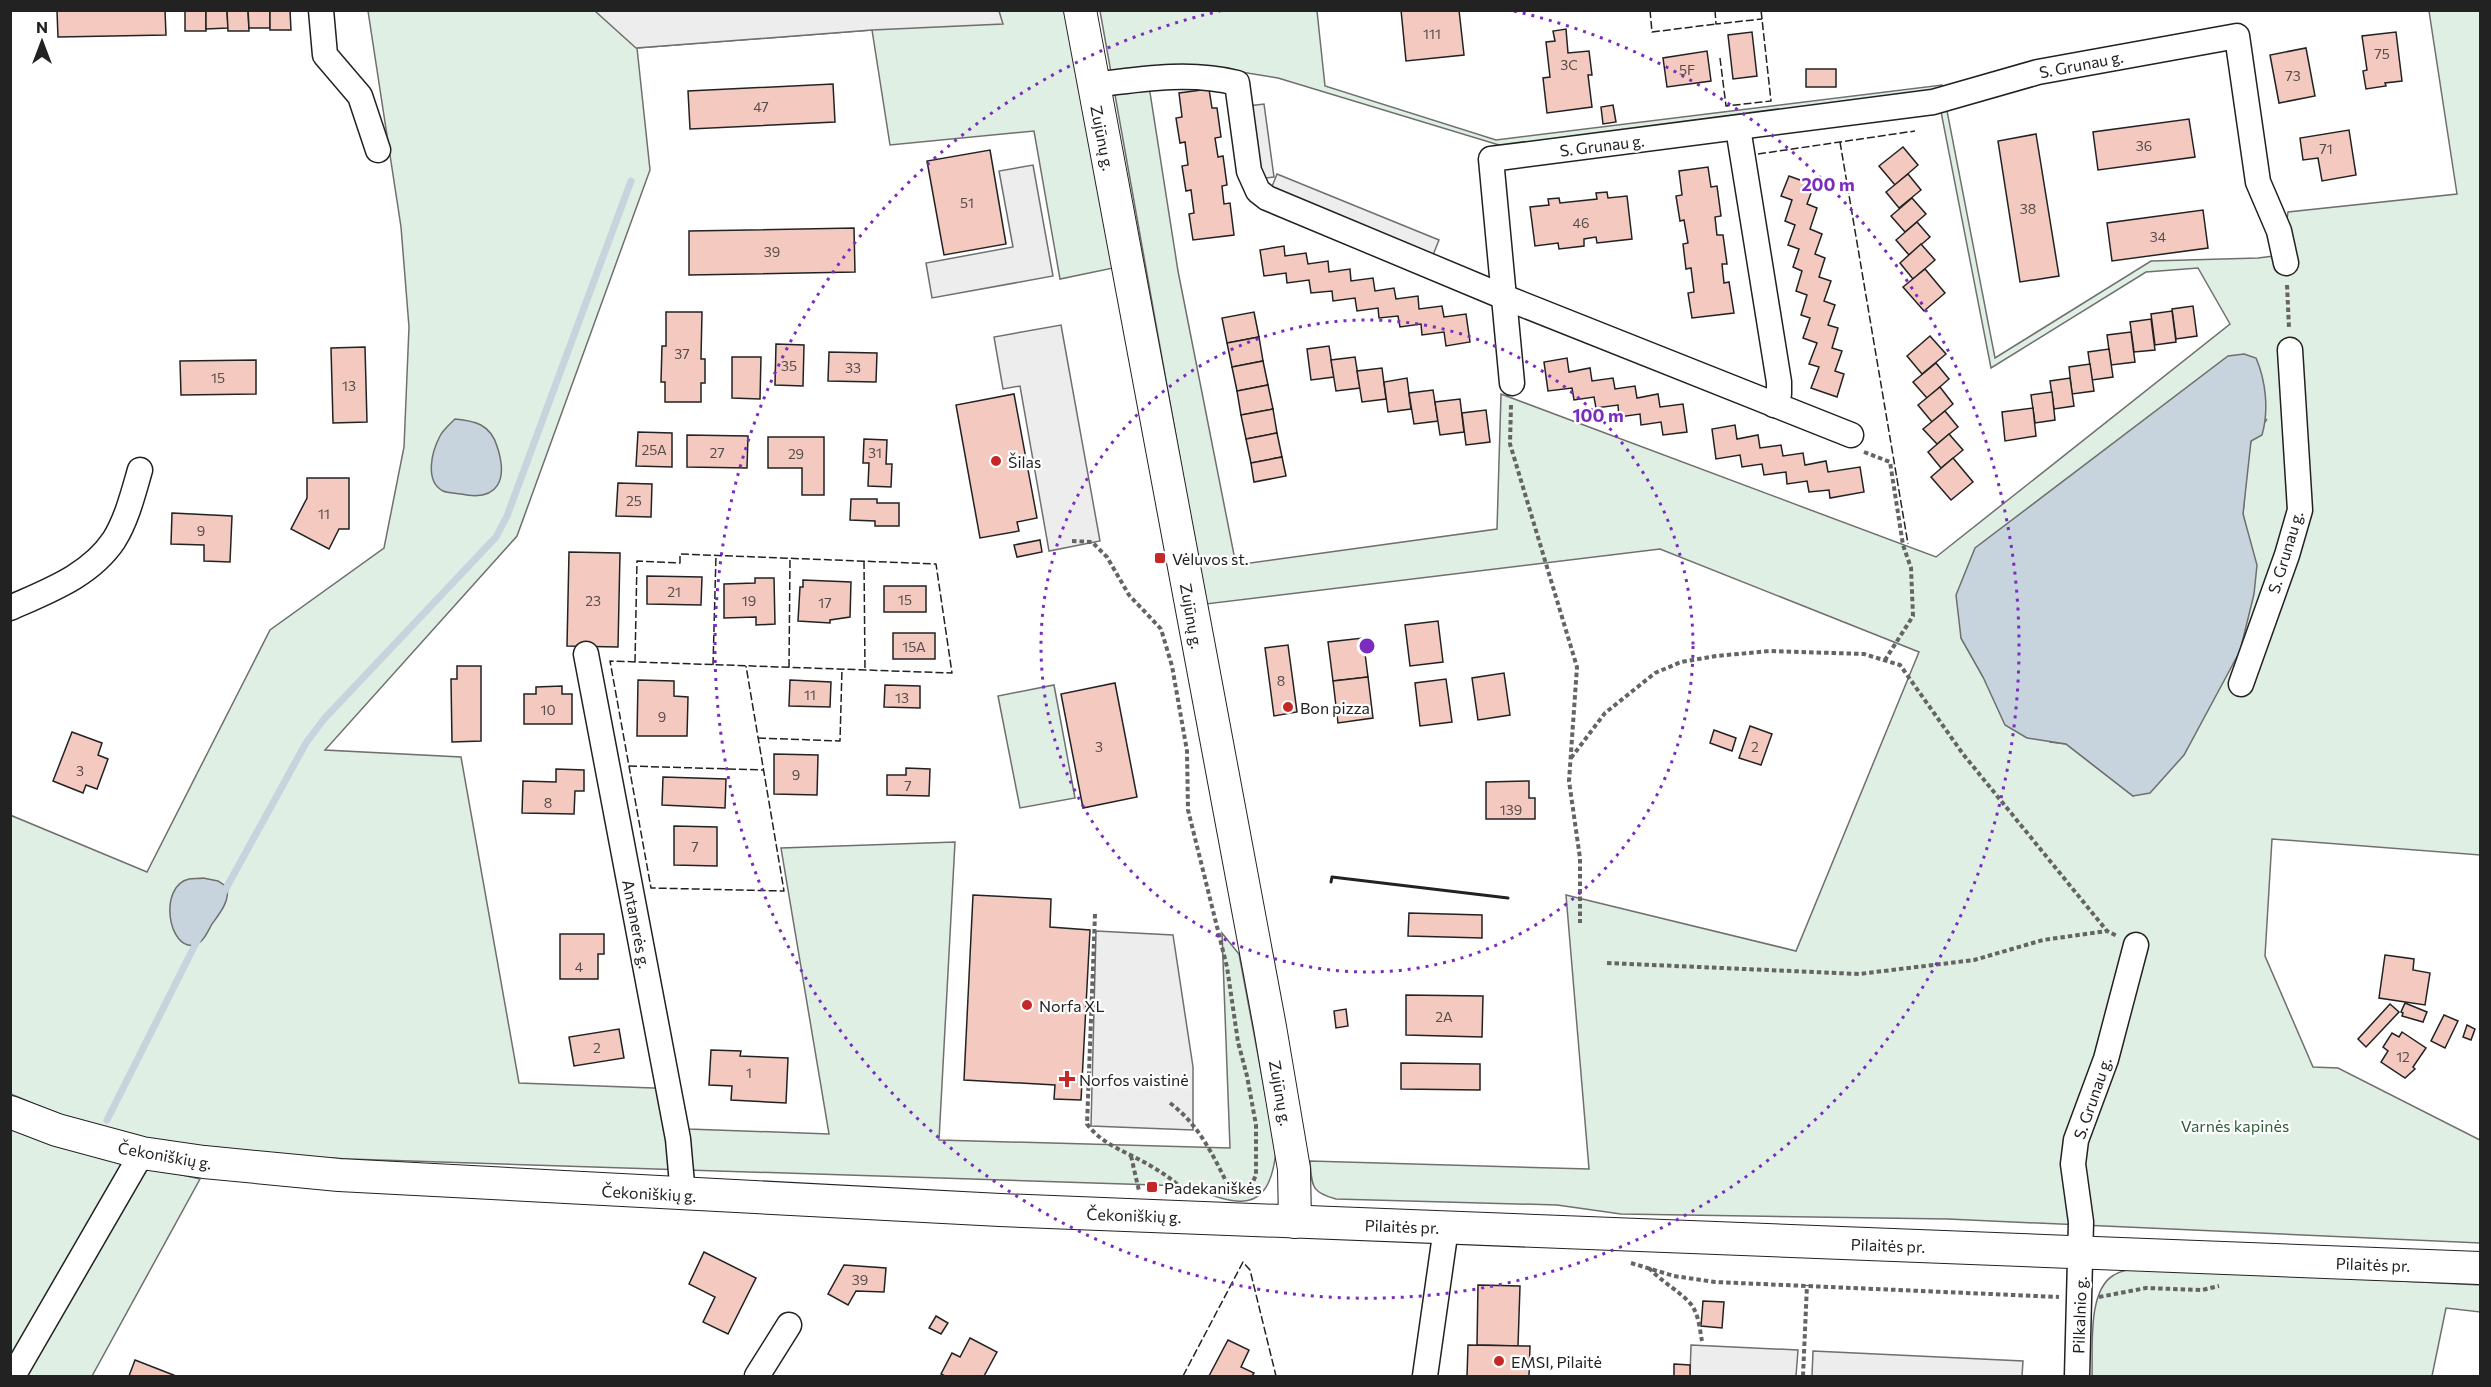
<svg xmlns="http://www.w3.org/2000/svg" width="2491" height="1387" font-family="Commissioner,sans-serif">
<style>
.green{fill:#e0efe3;stroke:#6f6f6f;stroke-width:1.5;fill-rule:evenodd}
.parking{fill:#ededed;stroke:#6f6f6f;stroke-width:1.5}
.water{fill:#c7d3dd;stroke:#6f6f6f;stroke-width:1.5}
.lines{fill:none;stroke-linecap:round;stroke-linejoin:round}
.stream{stroke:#c7d3dd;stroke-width:7}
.building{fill:#f3c9c0;stroke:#222;stroke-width:1.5}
.minor-casing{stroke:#222;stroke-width:27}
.major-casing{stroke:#222;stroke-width:34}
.path{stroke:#646464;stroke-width:4;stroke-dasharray:4.5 3;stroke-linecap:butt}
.minor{stroke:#fff;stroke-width:24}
.major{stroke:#fff;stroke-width:32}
.fence{stroke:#222;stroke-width:1.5;stroke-dasharray:8 3;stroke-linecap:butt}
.wall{stroke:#222;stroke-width:3}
.ring{fill:none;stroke:#7b2cbf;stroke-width:3;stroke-dasharray:3 6}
.poi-dot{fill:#c62828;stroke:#fff;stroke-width:2}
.labels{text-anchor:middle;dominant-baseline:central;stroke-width:4.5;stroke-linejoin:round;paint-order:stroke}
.number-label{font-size:14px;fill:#564c4a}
.street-label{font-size:16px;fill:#222;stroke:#fff}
.poi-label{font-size:16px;fill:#222;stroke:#fff;text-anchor:start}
.park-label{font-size:16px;fill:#2f5e38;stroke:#fff}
.centre{fill:#7b2cbf;stroke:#fff;stroke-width:3}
.ring-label{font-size:18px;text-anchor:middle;font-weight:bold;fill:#7b2cbf;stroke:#fff;stroke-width:4.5;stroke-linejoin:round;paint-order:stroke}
</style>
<rect width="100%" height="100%" fill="#fff"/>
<g class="green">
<path d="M368,11H1069L1118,267L1060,279L1034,131L890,145L872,30L637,48L650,170L517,536L325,750L461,757L519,1083L680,1089L688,1129L829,1134L781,848L955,842L939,1140L1230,1148L1222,933L1239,954L1276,1151C1269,1219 1234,1204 1186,1186L349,1159C265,1154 177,1150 96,1126C66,1118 39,1106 11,1094L10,815L147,872L270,630L384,548L404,447L409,327L401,227Z"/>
<path d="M1100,11H1317L1325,86L1496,140L1942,85L1995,358L2151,261L2258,258L2282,255L2288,212L2457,194L2429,11H2480V855L2272,839L2265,956L2313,1067L2338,1068L2480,1140V1243L1948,1219L1621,1214L1557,1205L1336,1199C1310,1192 1312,1185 1310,1161L1589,1169L1566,895L1796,951L1919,652L1660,549L1206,604ZM1146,67H1210L1278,78L1499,145L1519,146L1937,91L1991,368L2146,272L2198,268L2230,324L1936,557L1501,394L1497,529L1236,565L1178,271ZM2267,419L2251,441L2248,455L2243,514L2248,537L2133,796L2066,744L2050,742L1983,677L1961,638Z"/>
<path d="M1054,685L1075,798L1020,808L998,696Z"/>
<path d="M10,1128L59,1147L200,1179L92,1376H11Z"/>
<path d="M2146,1268L2480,1285V1312L2446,1308L2432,1376H2092C2093,1349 2087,1290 2114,1275C2123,1269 2135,1269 2146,1268Z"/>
</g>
<g class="parking">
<path d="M999,11L1003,24L872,30L636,48L595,11Z"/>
<path d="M1264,104L1274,177L1259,179L1248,106Z"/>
<path d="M1033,165L1053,276L932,298L926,263L1013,247L999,171Z"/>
<path d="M1277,174L1439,240L1433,255L1271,189Z"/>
<path d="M1061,325L1100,541L1049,551L1020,386L1003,389L994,337Z"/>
<path d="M1096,931L1173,935L1193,1067V1130L1091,1126Z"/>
<path d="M1691,1345L1798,1350L1796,1376H1690Z"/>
<path d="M1813,1351L2023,1361L2022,1376H1812Z"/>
</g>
<g class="water">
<path d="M2244,354L2256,358C2266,381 2269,411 2262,435L2251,441L2243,514L2257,565L2254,594L2240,651L2184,755L2150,793L2133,796L2066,744L2027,738L2005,725L1983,677L1961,638L1956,595L1975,548L2228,356Z"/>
<path d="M455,419C475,421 490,424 497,446C508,479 499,502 461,494C456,493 448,493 443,491C424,481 432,451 440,436C443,430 450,424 455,419Z"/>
<path d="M203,878L218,881L227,887C230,901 220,913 212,924C208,931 203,943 195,945C168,951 158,886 189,879C193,878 199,879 203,878Z"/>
</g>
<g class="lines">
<g class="stream">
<path d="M224,892L306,743L324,719L496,537L507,516L631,181"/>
<path d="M107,1120L198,939"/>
</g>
</g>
<g class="building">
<path d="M165,10L166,35L58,37L57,11Z"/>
<rect x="185" y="10" width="21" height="21"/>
<path d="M206,10H227L228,28L206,29Z"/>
<path d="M227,10H248L249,31H228Z"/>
<path d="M248,10H270V28H249Z"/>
<path d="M270,10H290L291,30H270Z"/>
<path d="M1401,10H1459L1464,55L1406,61Z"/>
<path d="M1566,29L1568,53L1589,51L1592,75H1588L1592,107L1547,113L1543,78L1550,77L1546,42L1555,41L1553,31Z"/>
<path d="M1752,32L1757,76L1733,79L1728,35Z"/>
<path d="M2396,32L2402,81L2385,83L2386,86L2366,89L2363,71L2367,70L2362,36Z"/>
<path d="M2306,48L2315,96L2279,103L2270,55Z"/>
<path d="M1707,51L1711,81L1667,87L1663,58Z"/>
<rect x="1806" y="69" width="30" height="18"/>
<path d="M833,84L835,122L690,129L688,91Z"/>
<path d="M1209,89L1212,108H1217L1221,137L1215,138L1218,157L1223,156L1227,185L1222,186L1224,204L1230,203L1234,235L1193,240L1189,214L1194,213L1191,190L1186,191L1182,166L1188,165L1185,142L1180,143L1176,118L1182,117L1179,93Z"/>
<path d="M1613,105L1616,122L1603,124L1601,107Z"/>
<path d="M2189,119L2195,157L2098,170L2093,132Z"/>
<path d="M2349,130L2356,175L2322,181L2318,158L2303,160L2300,138Z"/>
<path d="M2036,134L2059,276L2020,282L1998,141Z"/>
<path d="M1903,147L1918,165L1895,185L1879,166Z"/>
<path d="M990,150L1006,244L944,255L927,161Z"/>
<path d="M1708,167L1711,187L1717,186L1721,216L1715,217L1717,235H1723L1727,264H1722L1724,283L1729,282L1734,313L1692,318L1688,293L1694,292L1691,268L1686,269L1683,244L1688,243L1684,220L1680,221L1676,196L1682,195L1679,171Z"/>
<path d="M1908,174L1921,190L1899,208L1886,192Z"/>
<path d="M1789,176L1814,185L1807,204L1817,208L1810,229L1822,234L1815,254L1825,258L1819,277L1831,281L1824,301L1835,305L1828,325L1838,328L1832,348L1842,351L1835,371L1844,374L1837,397L1811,388L1819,367L1809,364L1817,343L1803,338L1810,318L1801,315L1807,295L1796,291L1802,271L1793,267L1799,249L1788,245L1795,225L1785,221L1792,200L1781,196Z"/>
<path d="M1607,192L1608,198L1627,196L1632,239L1597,243L1596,237L1584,239V246L1559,249L1558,243L1535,246L1530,207L1549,205L1548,199L1559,198L1560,203L1597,199L1596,193Z"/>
<path d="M1912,198L1926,214L1905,232L1891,216Z"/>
<path d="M2203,210L2208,248L2112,261L2107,223Z"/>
<path d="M1917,222L1930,237L1909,255L1896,240Z"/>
<path d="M854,228L855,272L689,275V231Z"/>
<path d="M1921,244L1935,260L1913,279L1900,263Z"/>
<path d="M1284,246L1285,256L1306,253L1308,264L1328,261L1329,272L1350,269L1351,281L1373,278L1375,291L1394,288L1396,299L1418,296L1419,309L1442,306L1444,317L1466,314L1470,342L1446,346L1444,332L1422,335L1421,324L1400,327L1398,316L1379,318L1378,308L1357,311L1355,298L1333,301L1332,291L1311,293L1309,280L1287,283L1286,273L1264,276L1260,250Z"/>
<path d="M1925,269L1945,293L1924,311L1903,287Z"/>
<path d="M2193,306L2197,336L2176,339L2172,309Z"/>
<path d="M2172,311L2176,342L2155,345L2151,314Z"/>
<path d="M666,312H702L701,359H705V383H701V402H665V382H661L662,346H666Z"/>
<path d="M1254,312L1259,337L1227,343L1222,318Z"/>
<path d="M2151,319L2155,350L2134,352L2130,322Z"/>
<path d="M2131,332L2135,362L2111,365L2107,335Z"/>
<path d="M1930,336L1946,354L1922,374L1907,356Z"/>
<path d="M1259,337L1263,361L1232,367L1227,343Z"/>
<path d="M776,344L804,345L803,386L775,385Z"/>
<path d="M1329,346L1334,377L1311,380L1307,349Z"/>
<path d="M365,347L367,422L333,423L331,348Z"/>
<path d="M2109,349L2113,377L2092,380L2088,352Z"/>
<path d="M829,352L877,353L876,382L828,381Z"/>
<path d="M732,357H761L760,399L732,398Z"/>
<path d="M1355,357L1360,388L1336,391L1331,360Z"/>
<path d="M1567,358L1569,372L1590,368L1592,381L1613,378L1615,389L1635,386L1637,398L1658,394L1660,407L1683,404L1687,432L1663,435L1661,422L1641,425L1640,414L1619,417L1618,405L1596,408L1594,397L1574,400L1572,388L1548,391L1544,362Z"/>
<path d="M256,360V394L181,395L180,361Z"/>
<path d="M1263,361L1268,385L1237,391L1232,367Z"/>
<path d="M1936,363L1949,379L1927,398L1913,382Z"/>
<path d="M2090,364L2094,391L2072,394L2069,367Z"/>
<path d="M1382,368L1386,399L1362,402L1357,371Z"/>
<path d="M1407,378L1411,409L1388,412L1384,382Z"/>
<path d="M2070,378L2074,406L2054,409L2050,381Z"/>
<path d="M1268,385L1273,409L1241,415L1237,391Z"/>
<path d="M1940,387L1953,404L1932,422L1918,405Z"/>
<path d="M1433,390L1438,421L1414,424L1409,393Z"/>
<path d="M2052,392L2055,420L2035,423L2031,395Z"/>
<path d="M1014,394L1037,518L1017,522L1019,531L980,538L956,405Z"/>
<path d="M1460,399L1464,432L1440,435L1435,402Z"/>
<path d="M2033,408L2036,436L2005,441L2002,412Z"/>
<path d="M1273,409L1277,433L1246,439L1241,415Z"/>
<path d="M1486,410L1490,442L1466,445L1462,413Z"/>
<path d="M1945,411L1958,427L1937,444L1923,429Z"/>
<path d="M1735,425L1737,439L1758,435L1760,448L1781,445L1783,456L1803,453L1805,465L1826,461L1828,472L1860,467L1864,492L1830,498L1829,490L1809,492L1807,481L1787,484L1786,472L1764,475L1762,464L1742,467L1740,455L1716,459L1712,429Z"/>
<path d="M638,432L672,433V467L636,466Z"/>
<path d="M1277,433L1282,457L1251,463L1246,439Z"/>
<path d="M1949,434L1963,450L1941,468L1928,452Z"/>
<path d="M687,435L748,436L747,468L687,467Z"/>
<path d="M768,437H824V495H802V468H768Z"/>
<path d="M864,439L887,440L886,464H892L891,487L868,486L869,463H863Z"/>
<path d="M1282,457L1286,476L1254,482L1251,463Z"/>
<path d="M1953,458L1973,482L1951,500L1931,477Z"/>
<path d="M307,478H349V529H339L329,549L291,529L307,498Z"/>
<path d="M618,483L652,484L651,517L616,516Z"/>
<path d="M851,499H877V503H899V526H875V521L850,520Z"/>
<path d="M172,513L232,516L230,562L204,561V545L171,544Z"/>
<path d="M1040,540L1042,552L1017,557L1014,545Z"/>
<path d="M569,552L620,553L618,647L567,646Z"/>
<path d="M647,576L702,577L701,605L647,604Z"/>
<path d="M755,578H774L775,624L756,625V617L724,618V584L755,583Z"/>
<path d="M803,580L851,582L850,617L830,620V623L798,621L800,587H803Z"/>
<rect x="884" y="586" width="42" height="26"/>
<path d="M1438,621L1443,662L1410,666L1405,625Z"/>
<rect x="893" y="633" width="42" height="26"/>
<path d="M1363,638L1368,677L1333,681L1328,642Z"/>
<path d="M1288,645L1297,712L1274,716L1265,648Z"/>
<path d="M457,666H481V741L452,742L451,679H457Z"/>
<path d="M1504,673L1510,715L1478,720L1472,678Z"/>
<path d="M1368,677L1373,718L1338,723L1333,681Z"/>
<path d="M1446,679L1452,722L1420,726L1415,683Z"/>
<path d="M638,680L674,681V696L688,697L687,736H637Z"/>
<path d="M790,680L831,682L830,707L789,706Z"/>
<path d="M1115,683L1137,797L1083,808L1061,694Z"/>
<path d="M885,685L920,686V708L884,707Z"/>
<path d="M562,686V694H572V724H524V694H536V687Z"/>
<path d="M1750,726L1772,734L1761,765L1739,758Z"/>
<path d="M1714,730L1736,738L1732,751L1710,743Z"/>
<path d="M72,732L102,743L98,755L108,759L97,789L86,785L83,793L53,781Z"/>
<path d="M774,754L818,755L817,795L774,794Z"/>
<path d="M906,768L930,769L929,796L887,795V775H906Z"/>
<path d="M556,769L584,770V791H575L574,814L522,813L523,781L556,782Z"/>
<path d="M663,777L726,779L725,808L662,805Z"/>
<path d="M1529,781V798H1535V819H1486V782Z"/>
<path d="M674,826L717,827V866L674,865Z"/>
<path d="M973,895L1051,899L1050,927L1090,930L1081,1100L1054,1099L1055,1085L964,1080Z"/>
<path d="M1409,913L1482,915V938L1408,936Z"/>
<path d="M560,934H604V954H598V979H560Z"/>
<path d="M2385,955L2414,959L2413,970L2430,973L2425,1005L2379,998Z"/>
<path d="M1406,995L1483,996L1482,1037L1406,1035Z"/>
<path d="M2405,1003L2427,1012L2423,1022L2402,1016L2403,1013L2401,1012Z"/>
<path d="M2390,1004L2399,1012L2366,1047L2358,1039Z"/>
<path d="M1346,1009L1348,1026L1336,1028L1334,1011Z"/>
<path d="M2444,1015L2458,1021L2445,1048L2431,1041Z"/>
<path d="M2467,1025L2475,1029L2471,1040L2463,1037Z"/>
<path d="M619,1029L624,1058L574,1066L569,1037Z"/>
<path d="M2402,1032L2426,1048L2413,1067L2415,1069L2405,1078L2381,1062L2388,1051L2383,1047L2392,1033L2399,1037Z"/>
<path d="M711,1050L741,1051L740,1056L788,1058L786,1103L731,1100L732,1086L709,1085Z"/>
<path d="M1401,1063L1480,1064V1090L1401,1089Z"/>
<path d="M704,1252L756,1278L728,1334L703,1322L715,1297L689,1284Z"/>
<path d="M844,1265L886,1268L884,1292L856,1291L848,1305L828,1294Z"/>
<path d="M1478,1285L1520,1286L1518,1346L1477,1345Z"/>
<path d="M1703,1301L1724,1302L1722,1328L1701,1326Z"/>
<path d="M936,1316L948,1323L941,1334L929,1328Z"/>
<path d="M970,1338L997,1352L984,1376H945L941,1374L952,1353L960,1357Z"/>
<path d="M1228,1340L1249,1350L1241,1367L1254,1373L1252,1376H1209Z"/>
<path d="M1468,1345L1530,1346L1529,1376H1467Z"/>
<path d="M135,1360L176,1376H129Z"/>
<path d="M1674,1364L1690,1365V1376H1674Z"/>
</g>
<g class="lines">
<defs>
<g id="minor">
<path d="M321,10L325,55L360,96L378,150"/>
<path d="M1094,85C1141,79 1190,71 1237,83L1249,171L1258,191L1267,198L1504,297L1851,435"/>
<path d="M1738,128L1779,382V394L1774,405"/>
<path d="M1512,383L1491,159L1933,102L2038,72L2237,36L2258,182L2279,231L2286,263"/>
<path d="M10,608C48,591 90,576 114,540C127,519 133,494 140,470"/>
<path d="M586,654L678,1139L683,1195"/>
<path d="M2241,684L2287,555L2300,510L2290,350"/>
<path d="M13,1376L142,1153"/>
<path d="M757,1376L789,1325"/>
<path d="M1425,1376L1446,1228"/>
<path d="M2077,1376L2081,1222L2073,1164L2076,1140L2106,1059L2136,945"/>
</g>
<g id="major">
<path d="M1080,10L1270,1027L1294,1169L1295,1222"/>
<path d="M10,1112L57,1130L142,1153L204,1162L339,1175L1000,1210L2480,1268"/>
</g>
</defs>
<use href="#minor" class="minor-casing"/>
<use href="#major" class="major-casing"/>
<g class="path">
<path d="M2287,285L2289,328"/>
<path d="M1511,405L1510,444L1577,667L1569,781L1580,858V923"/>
<path d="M1864,452L1890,462L1903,545L1911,568L1913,616L1885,660"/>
<path d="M1072,541L1092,542L1107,557L1129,595L1161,629L1172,666L1187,751L1188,810L1227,967L1238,1042L1247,1076L1256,1125V1175L1247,1195"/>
<path d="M1571,758L1605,713L1655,673L1681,662L1716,656L1770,651L1864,654L1900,665L1963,754L2107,931L2117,936"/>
<path d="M1095,914L1087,1124C1104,1147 1131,1153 1154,1168C1165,1174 1175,1182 1185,1191"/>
<path d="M1607,963L1859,974L1974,960L2043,940L2107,931"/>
<path d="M1170,1103C1201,1126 1215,1160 1232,1193"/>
<path d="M1131,1156L1139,1191"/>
<path d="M1631,1263L1674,1276L1715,1282L2059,1297"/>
<path d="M1649,1268C1660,1281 1689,1297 1694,1309C1699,1318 1700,1331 1702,1341"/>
<path d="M2099,1297L2146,1288L2202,1290L2219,1286"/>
<path d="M1803,1376L1807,1285"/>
</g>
<use href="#minor" class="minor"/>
<use href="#major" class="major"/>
<g class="fence">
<path d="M1650,10L1652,32L1716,24"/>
<path d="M1715,10L1716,24L1762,19"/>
<path d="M1720,58L1726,106L1771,101L1761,10"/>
<path d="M1840,142L1908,544"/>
<path d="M1758,154L1915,131"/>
<path d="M864,561L865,670"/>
<path d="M635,662L637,561L680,563V554L936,564L952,673L610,661L651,888L784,891L746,666"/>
<path d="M713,665L716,555"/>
<path d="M789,667L790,558"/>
<path d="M758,738L840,741L842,669"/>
<path d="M629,766L764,770"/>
<path d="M1183,1376L1243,1262L1250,1270L1276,1376"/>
</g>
<path class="wall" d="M1331,882L1332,877L1508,898"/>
</g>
<g class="ring">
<circle cx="1367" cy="646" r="326"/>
<path d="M1514 11A652 652 0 1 1 1220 11"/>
</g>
<g class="poi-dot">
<circle cx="996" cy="461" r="6"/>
<rect x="1154" y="552" width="12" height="12" rx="3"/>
<circle cx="1288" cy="707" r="6"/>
<circle cx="1027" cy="1005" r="6"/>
<path d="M1064 1070h6v6h6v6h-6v6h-6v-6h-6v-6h6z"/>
<rect x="1146" y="1181" width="12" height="12" rx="3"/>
<circle cx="1499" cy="1361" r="6"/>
</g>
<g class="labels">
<g class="number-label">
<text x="1432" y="33">111</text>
<text x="2382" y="53">75</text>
<text x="1569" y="64">3C</text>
<text x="1687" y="69">5F</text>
<text x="2293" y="75">73</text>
<text x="761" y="106">47</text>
<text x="2144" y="145">36</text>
<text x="2326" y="148">71</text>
<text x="967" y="202">51</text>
<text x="2028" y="208">38</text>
<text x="1581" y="222">46</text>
<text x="2158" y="236">34</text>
<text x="772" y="251">39</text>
<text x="682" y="353">37</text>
<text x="789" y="365">35</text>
<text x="853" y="367">33</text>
<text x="218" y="377">15</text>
<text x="349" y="385">13</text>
<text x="654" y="449">25A</text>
<text x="717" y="452">27</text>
<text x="875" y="452">31</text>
<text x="796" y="453">29</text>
<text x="634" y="500">25</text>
<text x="324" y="513">11</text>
<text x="201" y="530">9</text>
<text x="674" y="591">21</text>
<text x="905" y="599">15</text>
<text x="593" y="600">23</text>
<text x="749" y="600">19</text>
<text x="825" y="602">17</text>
<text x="914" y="646">15A</text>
<text x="1281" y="680">8</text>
<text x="810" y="694">11</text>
<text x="902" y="697">13</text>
<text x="548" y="709">10</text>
<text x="662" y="716">9</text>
<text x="1099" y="746">3</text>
<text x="1755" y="746">2</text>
<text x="80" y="770">3</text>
<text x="796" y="774">9</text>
<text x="908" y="785">7</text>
<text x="548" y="802">8</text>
<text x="1511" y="809">139</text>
<text x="695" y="846">7</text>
<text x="579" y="966">4</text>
<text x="1444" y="1016">2A</text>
<text x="597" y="1047">2</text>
<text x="2403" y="1056">12</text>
<text x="749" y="1072">1</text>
<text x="860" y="1279">39</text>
</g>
<g class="street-label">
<text transform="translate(2081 64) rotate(-11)">S. Grunau g.</text>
<text transform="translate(1103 138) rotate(79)">Zujūnų g.</text>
<text transform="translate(1602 145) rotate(-7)">S. Grunau g.</text>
<text transform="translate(2285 552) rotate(-73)">S. Grunau g.</text>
<text transform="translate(1192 616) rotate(80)">Zujūnų g.</text>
<text transform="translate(637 924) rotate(79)">Antanerės g.</text>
<text transform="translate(1281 1093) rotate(80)">Zujūnų g.</text>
<text transform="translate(2092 1098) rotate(-71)">S. Grunau g.</text>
<text transform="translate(165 1155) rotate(10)">Čekoniškių g.</text>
<text transform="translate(649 1193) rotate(3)">Čekoniškių g.</text>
<text transform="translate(1134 1215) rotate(2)">Čekoniškių g.</text>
<text transform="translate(1402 1226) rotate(2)">Pilaitės pr.</text>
<text transform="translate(1888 1245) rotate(2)">Pilaitės pr.</text>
<text transform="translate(2373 1264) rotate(2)">Pilaitės pr.</text>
<text transform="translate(2079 1315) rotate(-88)">Pilkalnio g.</text>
</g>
<g class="poi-label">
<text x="1008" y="461">Šilas</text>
<text x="1172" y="558">Vėluvos st.</text>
<text x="1300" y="707">Bon pizza</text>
<text x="1039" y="1005">Norfa XL</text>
<text x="1079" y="1079">Norfos vaistinė</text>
<text x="1164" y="1187">Padekaniškės</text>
<text x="1511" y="1361">EMSI, Pilaitė</text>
</g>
<g class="park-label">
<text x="2235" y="1125">Varnės kapinės</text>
</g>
</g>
<circle cx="1367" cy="646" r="9" class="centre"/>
<g class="ring-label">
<text x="1828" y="191">200 m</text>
<text x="1598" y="422">100 m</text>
</g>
<rect width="2491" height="1387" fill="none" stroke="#222222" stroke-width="24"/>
<g transform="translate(42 42)" stroke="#ffffff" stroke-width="4.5" paint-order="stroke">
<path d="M0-4.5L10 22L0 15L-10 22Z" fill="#222222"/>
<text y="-9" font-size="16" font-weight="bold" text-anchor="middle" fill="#222222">N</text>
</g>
</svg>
